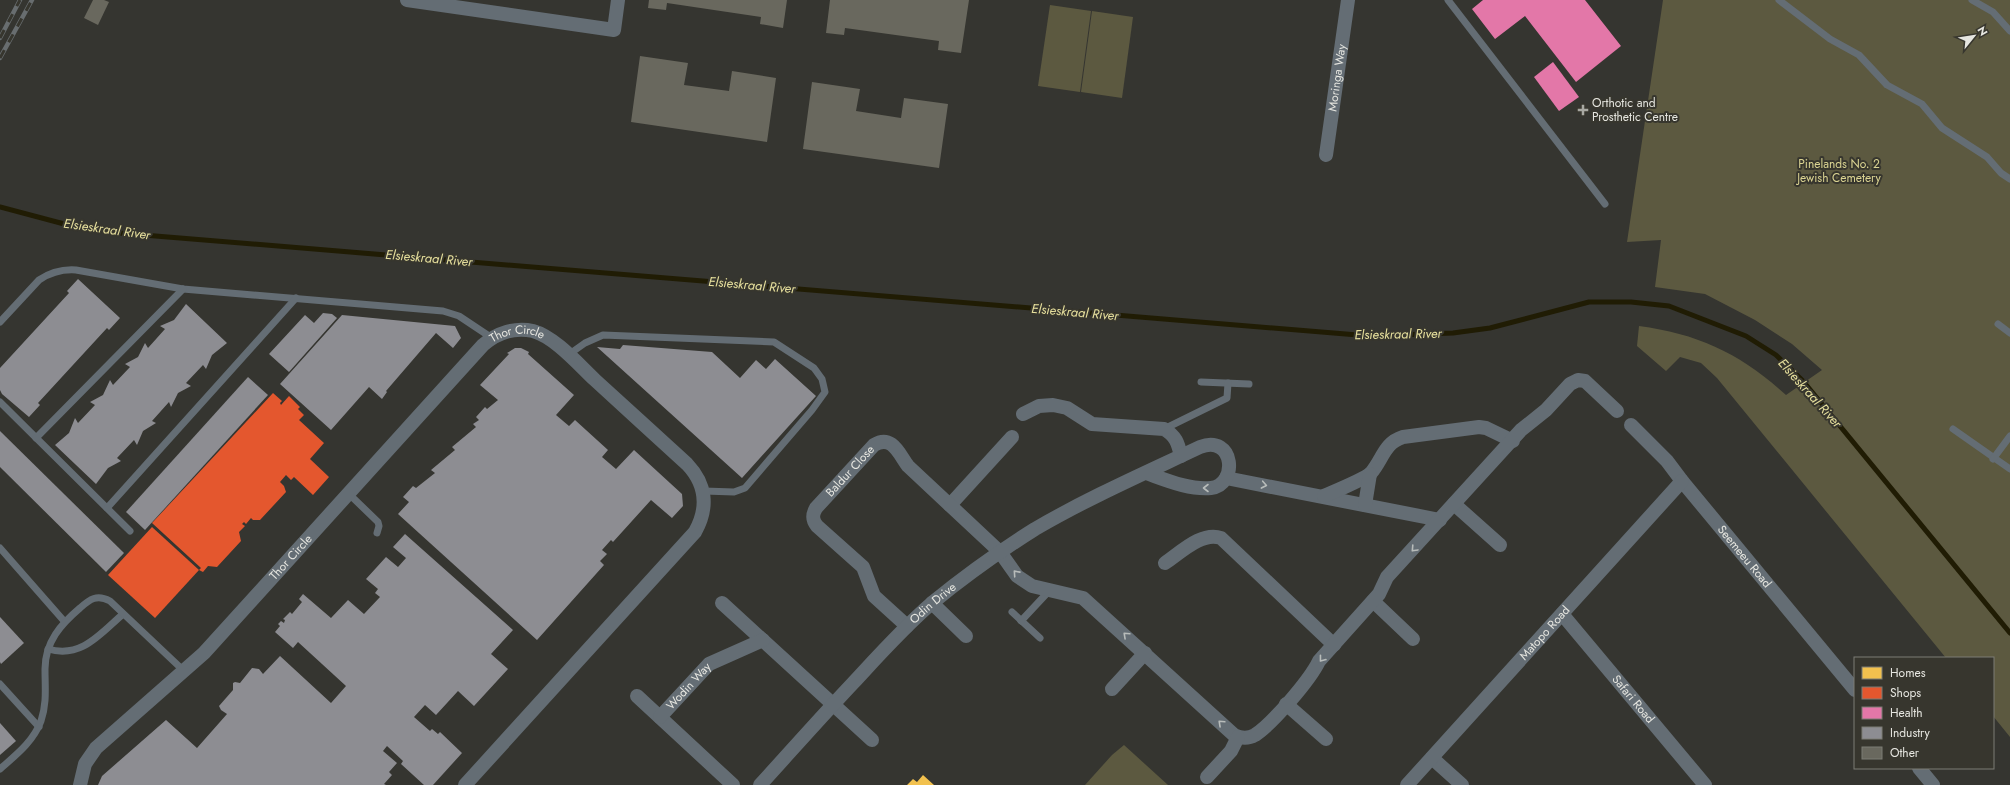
<svg xmlns="http://www.w3.org/2000/svg" width="2010" height="785" font-family="Jost,sans-serif">
<style>
.green{fill:#5c5940}
.homes{fill:#f2c14e}
.shops{fill:#e4572e}
.health{fill:#e377a8}
.industry{fill:#8d8d92}
.lines{fill:none;stroke-linecap:round;stroke-linejoin:round}
.stream{stroke:#201c04;stroke-width:5}
.building{fill:#69685e}
.service{stroke:#646d74;stroke-width:7}
.minor{stroke:#646d74;stroke-width:14}
.rail-casing{stroke:#686d6f;stroke-width:4.5}
.rail{stroke:#37362e;stroke-width:3;stroke-dasharray:9;stroke-linecap:butt}
.oneway{stroke:#b8bcba}
.poi-dot{fill:#a8a8a2;stroke:#37362e;stroke-width:1.5}
.labels{text-anchor:middle;dominant-baseline:central;stroke-width:4;stroke-linejoin:round;paint-order:stroke}
.street-label{font-size:12px;fill:#e6e6e0;stroke:#37362e}
.poi-label{font-size:12px;fill:#e6e6e0;stroke:#37362e;text-anchor:start}
.park-label{font-size:12px;fill:#dbd492;stroke:#37362e}
.water-label{font-size:13px;font-style:italic;fill:#e8e19e;stroke:#37362e}
</style>
<rect width="100%" height="100%" fill="#353530"/>
<g class="green">
<path d="M1663,0H2010V737L1993,716V658H1946L1717,378L1701,363L1680,357L1666,371L1637,346L1639,326C1699,334 1741,354 1786,395L1822,370L1792,344L1755,320L1705,294L1655,287L1661,240L1627,242Z"/>
<path d="M1050,5L1091,11L1080,92L1038,86Z"/>
<path d="M1092,11L1133,17L1122,98L1081,92Z"/>
<path d="M1124,745L1168,785H1085L1112,755Z"/>
</g>
<path class="homes" d="M923,775L934,785H907L913,779L917,782Z"/>
<g class="shops">
<path d="M273,393L282,401L280,403L281,405L289,396L300,407L298,409L304,415L299,420L324,443L310,459L329,477L313,495L294,477L291,480L286,475L280,482L284,486L286,492L260,520H253L251,518L246,524L244,522L242,524L245,526L239,532L241,541L217,567L208,566L203,572L199,570L201,568L152,523Z"/>
<path d="M152,527L199,570L155,618L108,575Z"/>
</g>
<g class="health">
<path d="M1483,0H1585L1621,46L1576,82L1525,16L1495,39L1472,9Z"/>
<path d="M1553,62L1579,97L1559,111L1534,77Z"/>
</g>
<g class="industry">
<path d="M78,279L120,318L109,330L107,328L38,403L40,405L29,417L2,394L0,390V368L69,293L67,291Z"/>
<path d="M186,304L227,343L212,355L206,369L203,365L186,383L191,386L178,393L171,407L169,402L152,421L156,423L143,431L137,445L134,440L117,458L121,461L108,468L96,484L55,445L69,433L75,418L78,423L95,405L90,402L103,395L110,380L113,385L130,367L125,364L138,357L145,343L148,348L165,329L160,326L174,320Z"/>
<path d="M323,313L332,314L337,318L289,372L269,354L305,315L314,323Z"/>
<path d="M342,315L455,326L461,338L453,348L436,333L386,391L387,392L382,399L369,387L331,430L280,384Z"/>
<path d="M623,345L712,352L740,378L756,360L766,369L775,359L816,396L742,478L597,347L620,349Z"/>
<path d="M515,348H521L529,352L528,354L574,395L556,415L569,426L575,420L608,450L602,457L616,469L634,450L682,494L683,506L672,518L651,500L613,542L611,540L602,550L607,554L600,561L604,565L537,640L398,514L409,502L403,497L413,486L416,488L435,473L431,470L455,450L452,447L476,427L473,424L479,420L476,417L485,407L487,409L498,400L480,385L509,354L507,353Z"/>
<path d="M248,377L268,395L145,530L126,512Z"/>
<path d="M0,431L124,553L106,572L0,467Z"/>
<path d="M405,534L513,630L491,654L508,669L474,706L458,691L436,715L425,705L414,717L430,731L432,729L438,734L440,732L462,753L433,785H424L401,764L403,761L387,746L383,751L397,763L389,772L392,775L384,784L386,785H98L102,776L166,720L197,748L227,714L221,710L219,706L233,690V683L235,682L240,683L252,668L259,669L263,674L280,656L331,703L346,686L298,642L293,648L275,632L280,626L278,624L281,621L284,623L285,620L283,619L290,612L292,614L302,602L299,599L303,594L331,618L348,600L364,614L380,597L375,593L378,589L366,579L386,557L398,567L406,558L393,547Z"/>
<path d="M0,617L24,643L1,664L0,662Z"/>
<path d="M0,723L16,741L0,755Z"/>
</g>
<g class="lines">
<path class="stream" d="M0,207L68,225L119,233L1370,336L1453,333L1490,328L1589,302H1631L1669,306L1746,336L1776,355L1803,381L2010,633"/>
</g>
<g class="building">
<path d="M93,0H104L109,2L98,25L84,18Z"/>
<path d="M649,0H787L783,28L760,24L761,17L667,3L666,10L648,8Z"/>
<path d="M830,0H969L961,53L938,50L939,41L845,28L844,35L826,33Z"/>
<path d="M640,56L688,63L684,85L729,91L732,71L776,78L767,142L631,122Z"/>
<path d="M812,82L860,89L856,111L901,118L904,98L948,104L939,168L803,149Z"/>
</g>
<g class="lines">
<g class="service">
<path d="M1448,0L1605,204"/>
<path d="M1779,0L1830,39L1859,55L1887,85L1922,104L1942,128L1987,157L2001,173L2010,179"/>
<path d="M1972,0L1993,12L2010,31"/>
<path d="M0,322L39,280C51,272 62,269 76,270L183,289L443,311L459,316L492,338"/>
<path d="M1998,324L2010,333"/>
<path d="M568,355L585,343L603,335L774,342L814,368L822,379L825,392L812,410L745,488L734,492L704,491"/>
<path d="M1201,382L1249,384"/>
<path d="M0,402L130,531"/>
<path d="M1164,429L1227,398L1228,383"/>
<path d="M1953,429L2010,469"/>
<path d="M36,438L183,289"/>
<path d="M1993,459L2010,436"/>
<path d="M349,494L378,522L379,526L377,533"/>
<path d="M107,508L296,298"/>
<path d="M0,548L64,621"/>
<path d="M1012,612L1040,638"/>
<path d="M1021,621L1050,590"/>
<path d="M48,649C81,659 100,634 123,614"/>
<path d="M0,684L39,727"/>
<path d="M0,769C16,755 33,742 41,721C47,703 45,688 45,669C45,642 61,624 80,608C90,599 97,594 110,601L184,671"/>
</g>
<g class="minor">
<path d="M407,0L614,30L618,0"/>
<path id="s1" d="M1326,155L1348,0"/>
<path d="M1023,414L1039,406L1053,405L1067,408L1092,424L1164,429C1176,436 1178,443 1181,456"/>
<path id="s2" d="M1631,425L1667,461L1682,481L1855,690"/>
<path d="M1226,478L1440,520"/>
<path d="M1324,496C1333,492 1365,479 1371,473C1383,459 1384,443 1403,437L1479,427L1486,428L1513,441"/>
<path d="M1454,504L1500,545"/>
<path d="M950,505L1012,437"/>
<path d="M1365,505L1370,474"/>
<path d="M1165,563C1180,553 1202,531 1221,538L1334,645"/>
<path d="M1373,601L1413,639"/>
<path d="M722,603L872,740"/>
<path d="M932,603L966,636"/>
<path id="s3" d="M1562,614L1705,785"/>
<path id="s4" d="M907,626L874,596L863,567L817,526C812,520 812,515 816,508L874,445C892,434 899,454 908,466L1000,552L1017,576L1032,586L1083,598L1234,735C1240,738 1248,739 1255,735C1272,724 1310,680 1319,661L1379,594L1387,577L1521,430L1546,410L1570,384L1578,380L1585,381L1617,411"/>
<path d="M1112,689L1145,653"/>
<path d="M637,696L733,785"/>
<path d="M1286,704L1326,739"/>
<path id="s5" d="M660,717L709,664L763,640"/>
<path d="M1432,758L1462,785"/>
<path d="M1919,768L1933,785"/>
<path d="M1207,777L1231,751L1238,737"/>
<path id="s6" d="M80,785L85,764L96,748L204,653L483,345C497,333 515,327 533,331C555,337 579,365 595,380C626,408 656,436 687,464C706,484 709,507 695,532L465,785"/>
<path id="s7" d="M760,785C791,751 822,716 854,682C879,655 904,627 932,603C965,576 1000,551 1035,529C1088,498 1145,473 1200,447C1235,434 1238,485 1211,488C1189,490 1166,480 1146,473"/>
<path id="s8" d="M1407,785L1682,481"/>
</g>
<defs>
<g id="rail">
<path d="M0,38L20,0"/>
<path d="M0,58L32,0"/>
</g>
</defs>
<use href="#rail" class="rail-casing"/>
<use href="#rail" class="rail"/>
</g>
<defs><path id="oneway-chevron" d="M-2-3.5L2.5 0L-2 3.5" fill="none" stroke-width="1.6" stroke-linecap="round" stroke-linejoin="round"/></defs>
<g class="oneway">
<use href="#oneway-chevron" transform="translate(1264 485) rotate(11)"/>
<use href="#oneway-chevron" transform="translate(1206 488) rotate(180)"/>
<use href="#oneway-chevron" transform="translate(1414 549) rotate(133)"/>
<use href="#oneway-chevron" transform="translate(1016 573) rotate(-132)"/>
<use href="#oneway-chevron" transform="translate(1126 635) rotate(-137)"/>
<use href="#oneway-chevron" transform="translate(1322 659) rotate(128)"/>
<use href="#oneway-chevron" transform="translate(1221 723) rotate(-137)"/>
</g>
<path class="poi-dot" d="M1581 104h4v4h4v4h-4v4h-4v-4h-4v-4h4z"/>
<g class="labels">
<g class="street-label">
<text stroke="none"><textPath href="#s1" startOffset="78">Moringa Way</textPath></text>
<text stroke="none"><textPath href="#s6" startOffset="638">Thor Circle</textPath></text>
<text stroke="none"><textPath href="#s4" startOffset="207">Baldur Close</textPath></text>
<text stroke="none"><textPath href="#s6" startOffset="314">Thor Circle</textPath></text>
<text stroke="none"><textPath href="#s2" startOffset="174">Seemeeu Road</textPath></text>
<text stroke="none"><textPath href="#s7" startOffset="251">Odin Drive</textPath></text>
<text stroke="none"><textPath href="#s8" startOffset="205">Matopo Road</textPath></text>
<text stroke="none"><textPath href="#s5" startOffset="42">Wodin Way</textPath></text>
<text stroke="none"><textPath href="#s3" startOffset="111">Safari Road</textPath></text>
</g>
<g class="poi-label">
<text x="1592" y="103">Orthotic and<tspan x="1592" dy="14">Prosthetic Centre</tspan></text>
</g>
<g class="park-label">
<text x="1839" y="164">Pinelands No. 2<tspan x="1839" dy="14">Jewish Cemetery</tspan></text>
</g>
<g class="water-label">
<text transform="translate(107 229) rotate(8)">Elsieskraal River</text>
<text transform="translate(429 258) rotate(5)">Elsieskraal River</text>
<text transform="translate(752 285) rotate(5)">Elsieskraal River</text>
<text transform="translate(1075 312) rotate(5)">Elsieskraal River</text>
<text transform="translate(1398 334) rotate(-1)">Elsieskraal River</text>
<text transform="translate(1810 393) rotate(48)">Elsieskraal River</text>
</g>
</g>
<rect x="1854" y="657" width="140" height="112" fill="#37362e" stroke="#7d7c75"/>
<rect x="1862" y="667" width="20" height="12" fill="#f2c14e" stroke="#7d7c75"/>
<text x="1890" y="677" font-size="12" fill="#e6e6e0">Homes</text>
<rect x="1862" y="687" width="20" height="12" fill="#e4572e" stroke="#7d7c75"/>
<text x="1890" y="697" font-size="12" fill="#e6e6e0">Shops</text>
<rect x="1862" y="707" width="20" height="12" fill="#e377a8" stroke="#7d7c75"/>
<text x="1890" y="717" font-size="12" fill="#e6e6e0">Health</text>
<rect x="1862" y="727" width="20" height="12" fill="#8d8d92" stroke="#7d7c75"/>
<text x="1890" y="737" font-size="12" fill="#e6e6e0">Industry</text>
<rect x="1862" y="747" width="20" height="12" fill="#69685e" stroke="#7d7c75"/>
<text x="1890" y="757" font-size="12" fill="#e6e6e0">Other</text>
<g transform="translate(1974 36) rotate(60)" stroke="#37362e" stroke-width="3" paint-order="stroke">
<path d="M0-3L7 15L0 10L-7 15Z" fill="#e6e6e0"/>
<text y="-6" font-size="11" font-weight="bold" text-anchor="middle" fill="#e6e6e0">N</text>
</g>
</svg>
